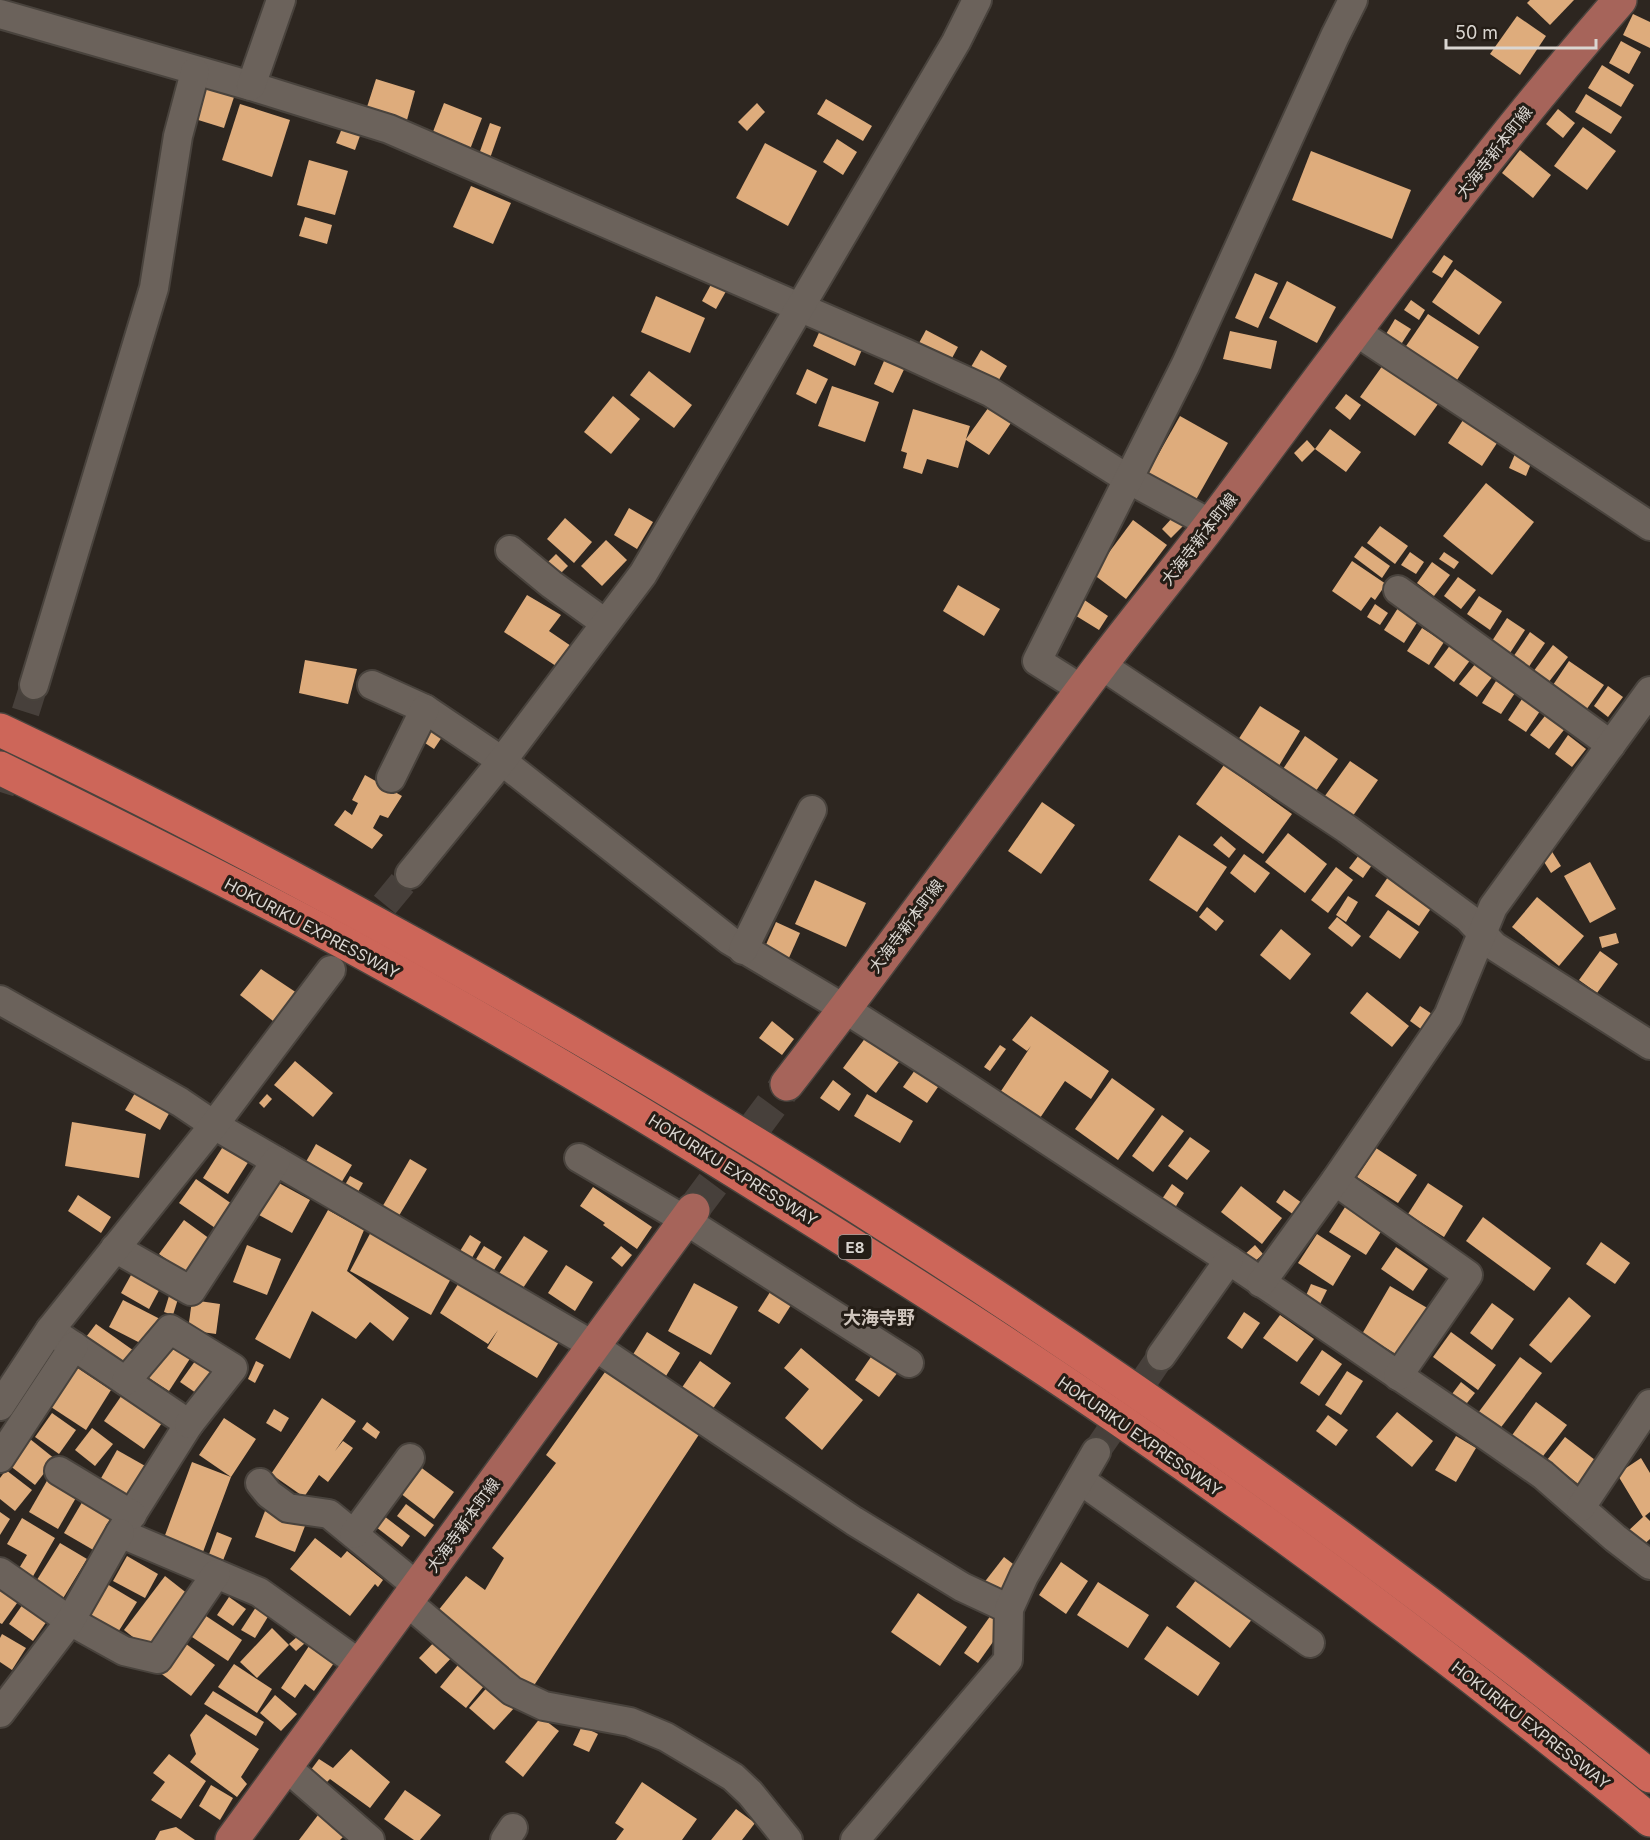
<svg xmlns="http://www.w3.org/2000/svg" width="1650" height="1840" font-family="Inter,'Noto Sans JP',sans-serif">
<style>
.building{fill:#deac7c}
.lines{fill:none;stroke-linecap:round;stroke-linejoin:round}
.minor-tunnel{stroke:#47403b;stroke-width:28;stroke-dasharray:28 14;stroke-linecap:butt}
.major-tunnel{stroke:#47403b;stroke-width:33;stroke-dasharray:33 16;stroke-linecap:butt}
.minor-casing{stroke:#49433d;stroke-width:32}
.major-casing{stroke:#49433d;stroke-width:36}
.highway-casing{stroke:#49433d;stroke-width:36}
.minor{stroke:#6b625b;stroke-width:28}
.major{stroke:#a6645a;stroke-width:33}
.highway{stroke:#cd6659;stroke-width:33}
.labels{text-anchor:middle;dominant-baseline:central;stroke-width:6;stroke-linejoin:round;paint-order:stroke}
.shield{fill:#241d16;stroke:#a39e99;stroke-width:1.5}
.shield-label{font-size:15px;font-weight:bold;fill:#dad6d1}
.street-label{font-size:16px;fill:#dad6d1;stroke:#241d16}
.neighbourhood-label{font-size:18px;font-weight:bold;fill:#cfc5bd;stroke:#241d16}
</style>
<rect width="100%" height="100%" fill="#2d2620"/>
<g class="building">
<path d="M1530,0H1574L1550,25L1527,3Z"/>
<path d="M1633,14L1650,22V48L1623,35Z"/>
<path d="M1517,16L1546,36L1520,75L1490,54Z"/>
<path d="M1621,41L1641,52L1629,74L1609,63Z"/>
<path d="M1602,65L1634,85L1621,107L1588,88Z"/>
<path d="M376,79L415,91L407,120L367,107Z"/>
<path d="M205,88L234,97L224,128L195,119Z"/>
<path d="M1586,94L1622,117L1611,134L1575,112Z"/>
<path d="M826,99L872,126L863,141L817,114Z"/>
<path d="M444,103L482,118L469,152L431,137Z"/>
<path d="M757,103L765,112L747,131L738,122Z"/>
<path d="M240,104L290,120L272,177L222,160Z"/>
<path d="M1558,109L1575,123L1563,138L1546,124Z"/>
<path d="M490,123L501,127L489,161L478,157Z"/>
<path d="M343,126L361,133L355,150L336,143Z"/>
<path d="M1583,127L1616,151L1587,190L1554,166Z"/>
<path d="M837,139L857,152L843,175L823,162Z"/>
<path d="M765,143L817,171L788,226L736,198Z"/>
<path d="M1520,150L1551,175L1533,198L1502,173Z"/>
<path d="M1311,151L1411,190L1392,239L1292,200Z"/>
<path d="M309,160L348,171L335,215L297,205Z"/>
<path d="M471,186L511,203L493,244L453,227Z"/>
<path d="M305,217L332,225L327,244L299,236Z"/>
<path d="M1444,255L1453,261L1442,278L1432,272Z"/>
<path d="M1455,269L1502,302L1479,335L1432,302Z"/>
<path d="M1255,273L1278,283L1258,328L1235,318Z"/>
<path d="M714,279L729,286L716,309L702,301Z"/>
<path d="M1287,281L1336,307L1317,343L1269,318Z"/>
<path d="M656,296L705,318L690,353L641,332Z"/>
<path d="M1411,300L1425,310L1419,320L1404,310Z"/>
<path d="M1428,314L1479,347L1455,383L1404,349Z"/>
<path d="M1395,319L1411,329L1398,349L1383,339Z"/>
<path d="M822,326L864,345L855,366L813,346Z"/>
<path d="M926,330L958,347L951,360L919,343Z"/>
<path d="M1230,331L1277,341L1271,369L1223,359Z"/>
<path d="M981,350L1007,366L997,383L971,367Z"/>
<path d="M887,354L907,363L893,393L874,384Z"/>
<path d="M1383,365L1438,404L1415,436L1360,397Z"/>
<path d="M807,369L828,379L816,404L796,394Z"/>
<path d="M649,371L692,405L674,428L630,395Z"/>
<path d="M832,386L879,402L865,442L818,426Z"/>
<path d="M1346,394L1361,405L1350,420L1335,408Z"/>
<path d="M613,396L640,419L611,454L584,432Z"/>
<path d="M991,404L1013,420L989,455L966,440L958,468L927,459L922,474L903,468L907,453L901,451L913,409L970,426L966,439Z"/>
<path d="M1180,416L1228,443L1193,505L1145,478Z"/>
<path d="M1465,417L1499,440L1482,466L1448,443Z"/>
<path d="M1330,429L1361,452L1346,472L1315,449L1302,462L1294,453L1307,440L1315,449Z"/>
<path d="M1515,454L1532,461L1526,476L1509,468Z"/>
<path d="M1486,483L1534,522L1492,575L1443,536Z"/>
<path d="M629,508L653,522L637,549L614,535Z"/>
<path d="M1173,517L1183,526L1171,538L1162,529Z"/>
<path d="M565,518L592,542L574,563L547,539Z"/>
<path d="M1133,520L1167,545L1126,599L1093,574Z"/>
<path d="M1380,526L1408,546L1395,564L1367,543Z"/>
<path d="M606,540L627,560L602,586L581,566Z"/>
<path d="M1362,546L1390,566L1382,578L1354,557Z"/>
<path d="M1410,552L1424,562L1416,574L1401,565Z"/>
<path d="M1444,552L1459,562L1454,569L1439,559Z"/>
<path d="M556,554L568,566L557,577L545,565Z"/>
<path d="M1352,561L1386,584L1375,600L1371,597L1361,611L1332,591Z"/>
<path d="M1432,562L1450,575L1434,596L1417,583Z"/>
<path d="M1458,577L1476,590L1461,609L1444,596Z"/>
<path d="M958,585L1000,609L984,636L943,611Z"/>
<path d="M527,595L561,615L549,631L571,646L556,666L504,632Z"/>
<path d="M1479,596L1502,611L1490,630L1467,614Z"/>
<path d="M1083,599L1108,616L1099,630L1073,614Z"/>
<path d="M1375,604L1388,613L1380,625L1367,617Z"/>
<path d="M1398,608L1418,621L1404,643L1384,630Z"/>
<path d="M1507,618L1525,630L1510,653L1492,641Z"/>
<path d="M1422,628L1444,642L1429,665L1407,651Z"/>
<path d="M1530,632L1545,643L1528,668L1513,657Z"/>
<path d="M1451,644L1471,659L1454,682L1434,667Z"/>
<path d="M1553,645L1568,657L1548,683L1533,672Z"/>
<path d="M305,660L357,669L348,704L299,693Z"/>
<path d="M1569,661L1604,685L1586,710L1553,685Z"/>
<path d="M1476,663L1493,676L1477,697L1459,684Z"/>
<path d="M1496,681L1515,693L1501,714L1482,703Z"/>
<path d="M1608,686L1623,697L1608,717L1594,706Z"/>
<path d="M1522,699L1540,711L1526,732L1508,720Z"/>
<path d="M1260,706L1300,731L1277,769L1236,743Z"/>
<path d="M1548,712L1567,726L1549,749L1530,735Z"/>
<path d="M431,726L444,734L434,749L422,741Z"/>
<path d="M1568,735L1586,749L1572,767L1555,754Z"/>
<path d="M1305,736L1338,759L1311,798L1279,775Z"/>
<path d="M1350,761L1378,780L1350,820L1322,800Z"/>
<path d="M1224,765L1292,814L1263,854L1196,804Z"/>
<path d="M365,775L402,796L388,818L380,815L373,828L383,835L372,849L334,825L345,810L352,815L358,803L352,800Z"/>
<path d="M1042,802L1075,825L1041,874L1008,851Z"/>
<path d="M1288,833L1327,864L1305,893L1265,862Z"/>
<path d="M1179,835L1227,867L1197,912L1149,880Z"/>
<path d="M1221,836L1236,849L1229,858L1213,845Z"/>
<path d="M1551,850L1561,866L1551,873L1541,857Z"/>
<path d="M1244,854L1270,873L1255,893L1230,873Z"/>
<path d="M1359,855L1372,865L1363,878L1349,868Z"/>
<path d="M1590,862L1616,909L1590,923L1564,876Z"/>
<path d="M1336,867L1353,880L1328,913L1311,900Z"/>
<path d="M1388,877L1432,907L1419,926L1375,896Z"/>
<path d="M815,880L866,903L846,947L795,924Z"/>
<path d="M1348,896L1358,902L1346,922L1336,915Z"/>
<path d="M1537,897L1584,936L1559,966L1512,927Z"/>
<path d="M1207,907L1224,921L1216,931L1199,917Z"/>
<path d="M1388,910L1419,932L1400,959L1369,937Z"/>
<path d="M1337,917L1361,936L1352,947L1328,928Z"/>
<path d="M776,922L800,933L788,960L764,949Z"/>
<path d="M1281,929L1311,954L1290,980L1260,955Z"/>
<path d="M1616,933L1619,943L1602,948L1599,937Z"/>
<path d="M1600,951L1618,964L1597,993L1579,980Z"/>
<path d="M261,969L297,993L273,1021L240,995Z"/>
<path d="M1367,992L1409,1026L1392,1047L1350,1013Z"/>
<path d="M1420,1006L1432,1014L1421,1029L1410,1021Z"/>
<path d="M1031,1016L1109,1071L1091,1099L1065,1081L1040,1118L1001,1091L1031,1046L1027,1051L1012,1040Z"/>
<path d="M772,1021L794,1039L782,1055L759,1038Z"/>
<path d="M866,1037L899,1062L876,1093L843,1068Z"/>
<path d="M1000,1045L1006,1049L990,1071L984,1067Z"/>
<path d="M295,1061L333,1093L313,1117L274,1085Z"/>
<path d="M915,1070L938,1087L927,1103L903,1087Z"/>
<path d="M1112,1078L1155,1109L1118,1160L1075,1129Z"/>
<path d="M833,1080L851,1094L839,1111L820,1098Z"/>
<path d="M138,1088L172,1108L160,1130L125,1110Z"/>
<path d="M267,1094L272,1099L264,1108L259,1103Z"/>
<path d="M867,1094L913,1121L900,1143L854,1116Z"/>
<path d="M1162,1115L1184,1131L1153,1172L1132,1156Z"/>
<path d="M72,1122L146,1134L139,1178L65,1166Z"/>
<path d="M1190,1137L1210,1151L1187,1180L1168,1166Z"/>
<path d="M316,1144L352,1165L338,1188L303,1167Z"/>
<path d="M224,1145L249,1161L228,1194L203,1178Z"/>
<path d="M1376,1148L1417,1175L1398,1203L1357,1177Z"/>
<path d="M410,1159L427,1169L397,1219L381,1209Z"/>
<path d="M350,1176L363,1183L354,1199L341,1192Z"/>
<path d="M196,1179L235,1206L218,1230L179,1203Z"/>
<path d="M277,1182L310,1200L292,1233L259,1215Z"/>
<path d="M1428,1183L1463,1206L1444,1237L1408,1214Z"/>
<path d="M1172,1184L1184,1193L1173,1211L1160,1202Z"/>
<path d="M1241,1186L1282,1218L1262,1244L1221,1212Z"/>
<path d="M593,1187L652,1227L637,1249L603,1225L605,1223L580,1206Z"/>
<path d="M1284,1190L1302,1203L1294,1215L1276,1202Z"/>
<path d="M78,1195L111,1217L101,1233L68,1211Z"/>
<path d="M1347,1204L1384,1227L1366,1255L1329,1232Z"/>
<path d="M328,1210L364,1230L347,1271L409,1318L393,1341L370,1322L356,1339L312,1311L290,1359L255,1339Z"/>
<path d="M1483,1217L1551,1268L1534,1291L1466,1241Z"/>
<path d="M184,1220L210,1239L185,1273L159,1254Z"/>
<path d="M372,1230L453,1275L431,1315L350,1271Z"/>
<path d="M1317,1234L1351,1256L1333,1286L1298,1263Z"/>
<path d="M470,1235L481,1242L469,1263L457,1256Z"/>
<path d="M524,1236L548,1251L519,1294L496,1278Z"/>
<path d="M1601,1242L1630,1263L1615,1284L1586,1264Z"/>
<path d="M247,1245L281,1259L267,1295L233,1282Z"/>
<path d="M1255,1245L1263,1254L1251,1265L1243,1256Z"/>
<path d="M484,1246L502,1257L491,1275L473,1264Z"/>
<path d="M621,1246L632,1255L622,1267L611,1258Z"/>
<path d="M1396,1247L1428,1269L1413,1291L1381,1269Z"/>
<path d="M566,1265L593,1282L575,1311L548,1293Z"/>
<path d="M136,1266L164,1281L149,1309L121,1293Z"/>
<path d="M460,1281L559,1342L537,1378L487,1348L498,1330L488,1344L440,1313Z"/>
<path d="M694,1283L738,1307L711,1355L668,1331Z"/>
<path d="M1311,1284L1327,1290L1319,1306L1304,1300Z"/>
<path d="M1390,1286L1429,1309L1401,1357L1362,1334Z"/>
<path d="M772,1289L793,1302L779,1324L758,1311Z"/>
<path d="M169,1296L178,1299L173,1315L164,1312Z"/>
<path d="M1569,1297L1591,1316L1551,1363L1529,1345Z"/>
<path d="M123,1300L162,1320L148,1347L109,1327Z"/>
<path d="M192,1300L220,1304L216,1334L188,1330Z"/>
<path d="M1492,1303L1514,1319L1492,1350L1470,1333Z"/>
<path d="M1244,1312L1260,1323L1242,1349L1227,1338Z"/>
<path d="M1280,1315L1314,1339L1297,1362L1263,1338Z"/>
<path d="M96,1324L137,1353L125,1370L83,1341Z"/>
<path d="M647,1332L680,1353L666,1376L632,1356Z"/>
<path d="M1451,1332L1496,1365L1478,1390L1433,1357Z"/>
<path d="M171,1340L193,1354L169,1391L147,1377Z"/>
<path d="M801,1348L863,1400L822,1450L785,1418L809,1389L784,1368Z"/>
<path d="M1322,1350L1342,1364L1319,1396L1300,1383Z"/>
<path d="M873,1354L898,1372L879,1397L855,1380Z"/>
<path d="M198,1357L217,1369L199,1395L180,1382Z"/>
<path d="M1520,1357L1542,1373L1499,1430L1478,1413Z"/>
<path d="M256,1361L264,1365L255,1383L248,1379Z"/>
<path d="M700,1361L731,1383L712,1410L681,1389Z"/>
<path d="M76,1367L111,1390L86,1430L51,1407Z"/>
<path d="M1347,1371L1363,1381L1341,1415L1325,1405Z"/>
<path d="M605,1372L700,1433L531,1690L437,1612L466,1576L485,1590L504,1558L492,1548L556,1463L546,1455Z"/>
<path d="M1461,1382L1475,1393L1463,1408L1449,1398Z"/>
<path d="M124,1392L164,1420L144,1449L104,1421Z"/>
<path d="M322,1398L356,1421L335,1451L343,1441L353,1448L328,1482L319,1475L304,1497L271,1474Z"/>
<path d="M1536,1402L1567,1425L1540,1460L1510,1438Z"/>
<path d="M274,1409L289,1418L281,1432L266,1423Z"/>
<path d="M1397,1412L1433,1441L1412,1467L1376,1437Z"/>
<path d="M52,1413L76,1430L59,1454L35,1437Z"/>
<path d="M1328,1415L1348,1430L1336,1446L1316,1431Z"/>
<path d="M224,1418L256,1439L231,1477L203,1552L164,1538L192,1462L231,1477L199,1455Z"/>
<path d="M367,1422L380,1432L376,1439L362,1429Z"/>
<path d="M92,1428L113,1444L95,1466L75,1450Z"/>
<path d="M1456,1436L1476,1448L1456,1482L1435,1470Z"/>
<path d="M1565,1437L1599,1463L1581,1486L1547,1460Z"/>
<path d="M30,1439L55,1459L35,1485L9,1465Z"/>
<path d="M117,1450L147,1467L130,1497L100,1480Z"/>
<path d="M1641,1458L1650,1473V1512L1645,1516L1650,1521V1539L1641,1547L1627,1532L1643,1517L1617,1474Z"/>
<path d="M419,1466L454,1492L434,1519L400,1493Z"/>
<path d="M6,1470L32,1490L15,1511L0,1499V1478Z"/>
<path d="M48,1479L77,1496L58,1529L29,1512Z"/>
<path d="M84,1499L115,1517L95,1551L64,1533Z"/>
<path d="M406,1504L434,1525L425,1537L397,1516Z"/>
<path d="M265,1511L305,1526L295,1552L255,1537Z"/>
<path d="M0,1512L10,1519L0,1535Z"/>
<path d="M384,1516L410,1536L402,1547L376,1527Z"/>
<path d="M22,1518L55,1538L32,1578L18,1570L27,1555L7,1544Z"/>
<path d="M217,1532L232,1538L222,1563L208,1557Z"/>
<path d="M315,1538L341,1558L347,1551L383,1580L378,1587L375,1584L350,1616L290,1569Z"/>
<path d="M60,1543L87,1559L62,1600L35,1583Z"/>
<path d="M127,1556L158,1574L145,1598L113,1581Z"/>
<path d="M1004,1557L1021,1570L1000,1596L983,1584Z"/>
<path d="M1061,1562L1088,1581L1066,1614L1039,1595Z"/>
<path d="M165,1576L193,1598L152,1652L124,1630Z"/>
<path d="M1199,1576L1253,1618L1230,1648L1176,1607Z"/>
<path d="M1098,1582L1149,1615L1128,1648L1077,1615Z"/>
<path d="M107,1584L137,1602L115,1637L86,1618Z"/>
<path d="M0,1585L20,1599L2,1624L0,1623Z"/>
<path d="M918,1593L967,1627L940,1666L891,1632Z"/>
<path d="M229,1597L246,1609L233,1626L217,1615Z"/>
<path d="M23,1604L47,1621L33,1641L9,1624Z"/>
<path d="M256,1607L269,1615L255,1638L241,1630Z"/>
<path d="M203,1614L242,1640L228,1661L189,1635Z"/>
<path d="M991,1615L1005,1625L978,1663L964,1653Z"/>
<path d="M1167,1626L1220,1663L1198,1696L1144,1659Z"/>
<path d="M272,1628L289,1645L257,1678L240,1662Z"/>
<path d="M2,1634L26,1648L12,1670L0,1662V1638Z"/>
<path d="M298,1636L305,1643L296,1651L289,1644Z"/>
<path d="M438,1638L455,1654L436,1674L419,1658Z"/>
<path d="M182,1641L215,1665L191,1696L159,1672Z"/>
<path d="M309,1646L334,1663L314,1691L305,1684L295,1698L281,1688Z"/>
<path d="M462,1660L488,1681L466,1708L440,1687Z"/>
<path d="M234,1664L272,1689L257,1713L218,1687Z"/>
<path d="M491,1683L516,1706L494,1730L469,1708Z"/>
<path d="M213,1691L264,1722L256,1736L204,1704Z"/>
<path d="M275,1695L297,1714L281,1731L260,1713Z"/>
<path d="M206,1714L259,1749L241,1777L247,1784L237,1797L190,1762L196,1754L190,1735Z"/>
<path d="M541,1717L559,1731L523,1777L505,1762Z"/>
<path d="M582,1726L598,1734L589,1752L573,1745Z"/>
<path d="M351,1749L390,1782L370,1808L330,1779L322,1787L307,1775L319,1759L333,1768Z"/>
<path d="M169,1754L206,1781L181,1819L151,1800L165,1782L153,1773Z"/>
<path d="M642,1782L697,1819L682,1840H616L624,1829L615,1823Z"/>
<path d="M211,1785L233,1798L220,1820L199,1806Z"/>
<path d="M405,1790L441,1815L420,1840H414L384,1819Z"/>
<path d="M736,1809L755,1823L742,1840H711Z"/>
<path d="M318,1815L344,1836L340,1840H299Z"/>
<path d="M176,1827L195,1840H155L160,1831Z"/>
</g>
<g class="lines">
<g class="minor-tunnel">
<path d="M0,792L34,685"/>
<path d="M358,937L410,874"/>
<path d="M1096,1452L1161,1356"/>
</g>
<path class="major-tunnel" d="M693,1210L787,1084"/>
<defs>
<g id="minor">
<path d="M0,14L251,86L389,129L905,353L990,392L1128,479L1211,524"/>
<path d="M251,86L281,0"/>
<path d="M1355,331L1650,526"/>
<path d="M510,550L551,584L605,623"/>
<path d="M1398,590L1611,745"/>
<path d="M1101,665L1347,829L1468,918L1494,946L1650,1045"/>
<path d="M34,685L154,288L178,136L195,72"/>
<path d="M372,685L425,709L502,761L729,940L845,1009L950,1076L1229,1260L1487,1436L1543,1475L1615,1538L1650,1565"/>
<path d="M1083,690L1037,661L1186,364L1335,36L1353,0"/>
<path d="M391,778L425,709"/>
<path d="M410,874L502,761L643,574L956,42L977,0"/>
<path d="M743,950L812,810"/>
<path d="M0,1000L180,1102L214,1125L594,1346L854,1521L962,1587L1009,1609"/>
<path d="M579,1158L685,1220L909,1363"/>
<path d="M1335,1181L1468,1275L1398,1376"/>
<path d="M115,1248L191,1291L276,1161"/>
<path d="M1261,1283L1335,1181L1448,1016L1493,907L1650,691"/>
<path d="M50,1330L189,1424L120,1533L259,1592L361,1665"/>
<path d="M1161,1356L1229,1260"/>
<path d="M126,1381L170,1329L233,1368L189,1424"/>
<path d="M0,1406L50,1330L214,1125L331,970"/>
<path d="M0,1458L74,1346"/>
<path d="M59,1471L132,1515"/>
<path d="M1080,1480L1310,1643"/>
<path d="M260,1483L269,1494L288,1508L329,1514L418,1587"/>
<path d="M1581,1507L1650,1404"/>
<path d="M354,1534L410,1458"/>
<path d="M0,1572L70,1621L124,1651L158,1659L216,1574"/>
<path d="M407,1602L512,1691L544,1706L630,1722L666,1737L733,1777L750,1793L788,1840"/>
<path d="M0,1713L70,1621L120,1533"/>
<path d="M286,1767L370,1840"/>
<path d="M505,1840L513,1828"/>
<path d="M855,1840L1008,1660L1009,1609L1024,1576L1096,1452"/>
</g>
<g id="major">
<path d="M787,1084C894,946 995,805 1100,666C1137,617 1177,569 1214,520C1346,344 1475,165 1620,0"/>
<path d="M232,1840L693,1210"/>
</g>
<g id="highway">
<path d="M0,730C142,797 282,871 419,947C853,1187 1265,1465 1650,1776"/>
<path d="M0,768C115,825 230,881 343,942C490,1022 634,1108 776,1197C893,1270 1010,1344 1123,1422C1304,1547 1480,1680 1650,1820"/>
</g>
</defs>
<use href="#minor" class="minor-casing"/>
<use href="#major" class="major-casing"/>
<use href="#highway" class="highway-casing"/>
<use href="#minor" class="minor"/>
<use href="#major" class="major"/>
<use href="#highway" class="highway"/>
</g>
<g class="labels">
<rect class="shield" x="838.5" y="1235" width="33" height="24" rx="4.5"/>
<g class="shield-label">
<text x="855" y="1247">E8</text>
</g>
<g class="street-label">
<text transform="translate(1494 152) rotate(-52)">大海寺新本町線</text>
<text transform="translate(1199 539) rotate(-52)">大海寺新本町線</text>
<text transform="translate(906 926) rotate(-53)">大海寺新本町線</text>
<text transform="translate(312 928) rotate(28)">HOKURIKU EXPRESSWAY</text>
<text transform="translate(733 1170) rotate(32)">HOKURIKU EXPRESSWAY</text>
<text transform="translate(1140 1436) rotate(35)">HOKURIKU EXPRESSWAY</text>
<text transform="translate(463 1525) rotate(-54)">大海寺新本町線</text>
<text transform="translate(1531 1725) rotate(38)">HOKURIKU EXPRESSWAY</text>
</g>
<g class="neighbourhood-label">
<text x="879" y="1317">大海寺野</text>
</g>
</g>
<path d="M1446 39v9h150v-9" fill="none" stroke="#dad6d1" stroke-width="3"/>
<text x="1455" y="39" font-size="18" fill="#dad6d1" stroke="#241d16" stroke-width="4.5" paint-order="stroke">50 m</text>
</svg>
